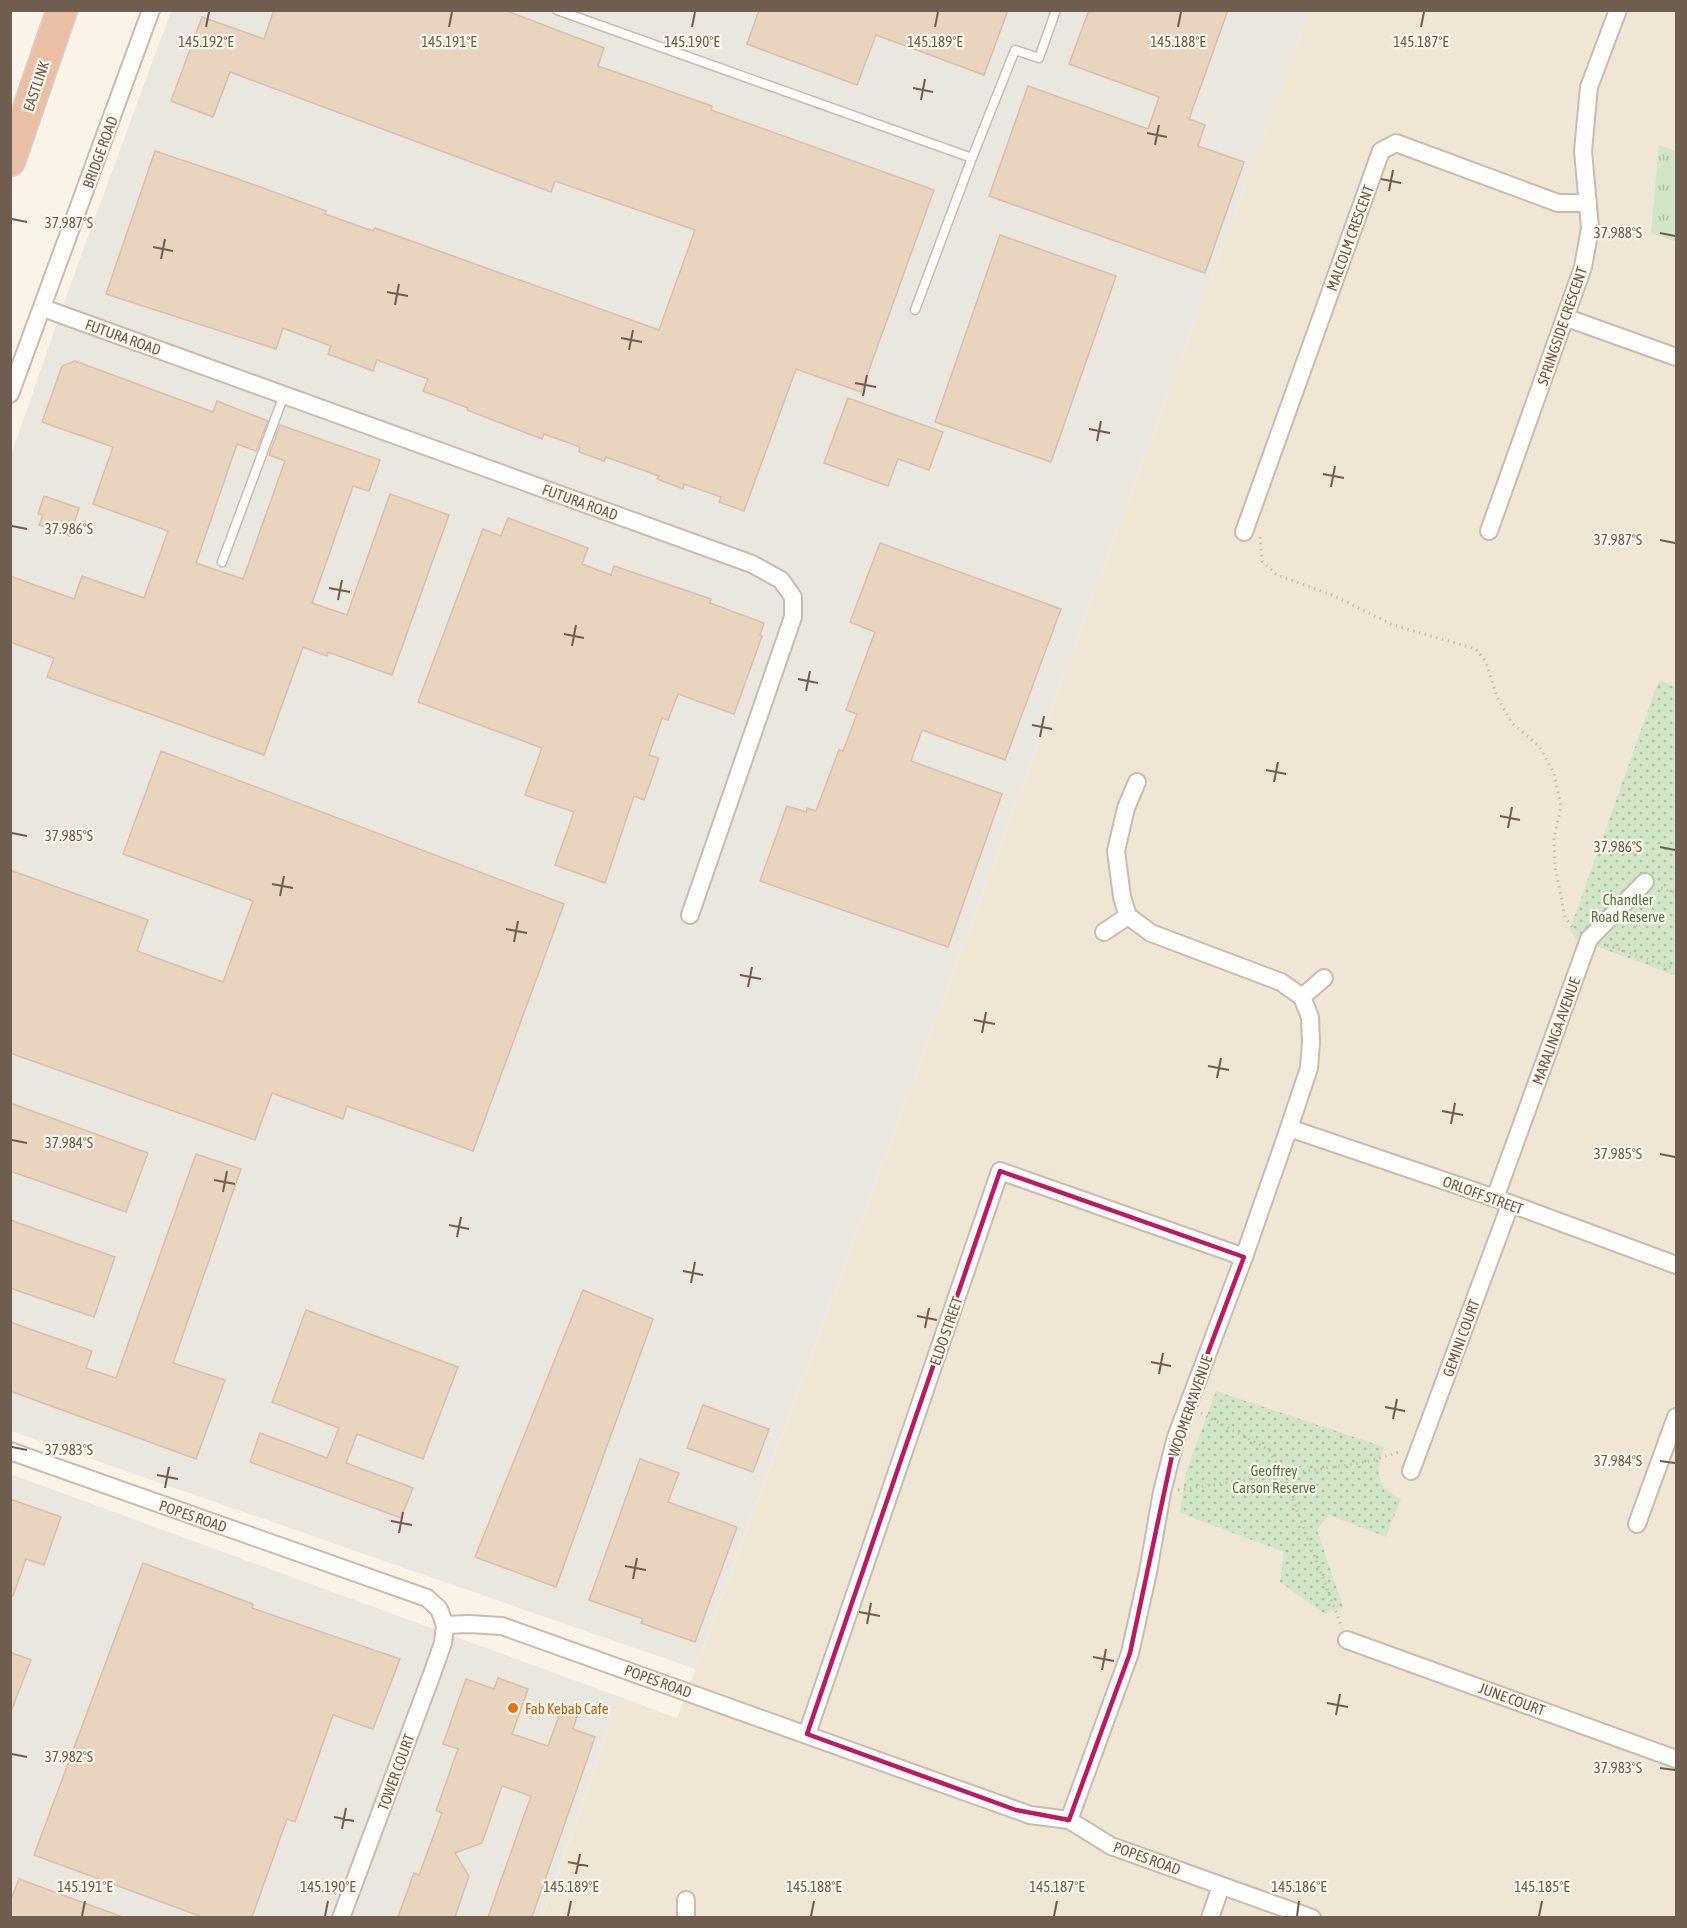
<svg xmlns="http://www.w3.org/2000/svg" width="1687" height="1928" font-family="'Asap Condensed',sans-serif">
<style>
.residential{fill:#f0e6d6}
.industrial{fill:#eae6e0}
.grass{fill:url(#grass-tufts)}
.park{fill:url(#park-dots)}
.building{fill:#e9d4c0;stroke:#dbbfa5;stroke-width:1.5}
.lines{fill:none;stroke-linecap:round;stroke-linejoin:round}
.service-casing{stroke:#c9bcaf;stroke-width:11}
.minor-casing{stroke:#c9bcaf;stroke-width:20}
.motorway-casing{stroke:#d7d2ce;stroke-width:33}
.path{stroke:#cfbaa6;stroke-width:3;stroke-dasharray:1.5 4.5;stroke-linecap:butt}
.service{stroke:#fff;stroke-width:8}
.minor{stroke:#fff;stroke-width:16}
.motorway{stroke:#ebbea6;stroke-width:30}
.marked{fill:none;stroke:#c2185b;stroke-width:4.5;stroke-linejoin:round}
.ticks{fill:none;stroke:#6f5d4f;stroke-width:2}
.food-dot{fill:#e8710a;stroke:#fcf8ed;stroke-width:2}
.labels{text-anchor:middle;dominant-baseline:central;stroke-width:4.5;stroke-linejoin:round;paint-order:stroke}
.street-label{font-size:15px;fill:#6f5d4f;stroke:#fcf8ed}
.park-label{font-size:15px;fill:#55794c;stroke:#fcf8ed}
.food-label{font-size:15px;fill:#c56008;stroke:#fcf8ed;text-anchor:start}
.ticks-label{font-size:15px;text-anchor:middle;fill:#6f5d4f;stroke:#fcf8ed;stroke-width:4.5;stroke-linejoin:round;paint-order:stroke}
</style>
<defs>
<pattern id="grass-tufts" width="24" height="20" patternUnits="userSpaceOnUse" patternTransform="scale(1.5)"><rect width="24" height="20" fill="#d1e5c7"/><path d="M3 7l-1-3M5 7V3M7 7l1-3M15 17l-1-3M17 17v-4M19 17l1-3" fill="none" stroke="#aebda4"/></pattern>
<pattern id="park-dots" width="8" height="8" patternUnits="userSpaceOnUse" patternTransform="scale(1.5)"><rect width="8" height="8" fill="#d1e5c7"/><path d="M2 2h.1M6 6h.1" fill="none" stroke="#aebda4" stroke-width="1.8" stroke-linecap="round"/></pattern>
</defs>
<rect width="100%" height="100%" fill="#f9f4e7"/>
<path class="residential" d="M1310,11H1676V1917L542,1918L620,1697L677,1718Z"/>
<g class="industrial">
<path d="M171,11H1310L695,1669L11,1431V455L70,286Z"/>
<path d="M10,1474L620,1697L542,1917H11Z"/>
</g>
<path class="grass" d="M1659,145L1676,151V242L1651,233Z"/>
<g class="park">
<path d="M1659,680L1676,687V976L1575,938L1570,929Z"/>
<path d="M1216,1391L1384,1447C1375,1473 1376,1487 1401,1499L1386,1537L1329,1515L1317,1529L1343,1607L1325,1614L1280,1582L1284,1552L1180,1513L1186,1472Z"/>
</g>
<g class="building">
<path d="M274,10H504L604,48L598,66L712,106L711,110L934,190L861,392L796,369L744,511L719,502L721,497L684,484L683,489L657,479L659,476L606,457L604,461L579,452L580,447L544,434L542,439L467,410L468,408L423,391L428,379L377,360L373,371L328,354L331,346L283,328L276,349L106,294L155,151L238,179L326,211L325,214L373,231L375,228L659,330L695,230L555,181L551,192L230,72L213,117L171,101L202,17L264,39Z"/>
<path d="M759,10H1008L984,75L876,35L857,85L747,44Z"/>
<path d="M1089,10H1228L1189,119L1205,125L1198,146L1244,162L1205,273L989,196L1028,86L1148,129L1159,97L1069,64Z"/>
<path d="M1000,235L1116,276L1051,462L935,422Z"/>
<path d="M75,361L213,412L217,401L268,421L256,451L237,444L196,563L243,579L285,461L269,455L280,425L380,460L369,491L353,486L312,603L347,615L390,494L449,515L392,675L328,652L327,656L303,647L264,755L47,677L54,658L10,642V576L74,599L82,576L144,598L168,531L93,504L113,447L42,422L62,366Z"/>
<path d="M848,398L943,432L929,470L898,459L888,486L824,463Z"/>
<path d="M44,496L79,508L70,536L39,525L43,515L38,514Z"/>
<path d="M508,518L588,548L582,564L611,575L614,566L711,599L710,603L764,623L760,635L762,636L734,714L678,694L668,720L662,718L649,755L659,758L644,800L634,796L605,883L555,865L574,812L525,795L542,748L418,702L483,529L501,536Z"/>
<path d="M880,543L1061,609L1005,760L922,730L911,761L1002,794L948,947L760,881L787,806L806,812L807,808L816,811L839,750L843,751L857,714L846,710L875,632L850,622Z"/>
<path d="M161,751L564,904L473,1151L347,1106L343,1119L272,1093L255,1140L10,1053V870L148,920L137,951L223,982L253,901L123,854Z"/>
<path d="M10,1103L148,1153L126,1212L10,1171Z"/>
<path d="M196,1154L241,1169L173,1363L225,1380L196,1459L10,1391V1322L92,1351L86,1368L116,1378Z"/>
<path d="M10,1220L115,1257L94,1317L10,1288Z"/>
<path d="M583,1290L653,1319L556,1587L475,1557Z"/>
<path d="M306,1310L458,1367L423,1459L357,1434L346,1463L413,1488L401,1518L250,1462L260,1433L327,1458L339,1428L272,1402Z"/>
<path d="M703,1405L769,1429L753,1472L687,1448Z"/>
<path d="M640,1459L679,1473L668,1502L737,1527L695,1642L641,1623L643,1619L589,1600Z"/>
<path d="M10,1499L61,1517L44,1565L26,1559L13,1596H10Z"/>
<path d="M143,1563L253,1604L252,1608L400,1659L373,1729L333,1715L295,1822L287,1819L252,1917H202L34,1855Z"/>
<path d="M10,1652L31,1660L12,1709H10Z"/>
<path d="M498,1678L528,1689L512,1734L548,1746L561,1710L577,1716L573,1729L595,1737L532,1917H488L531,1796L502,1786L482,1843L455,1853L469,1876L455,1917H398L414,1873L419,1875L442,1813L436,1811L458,1749L443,1744L466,1679L494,1689Z"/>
<path d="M19,1879L120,1916L119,1917H10V1902Z"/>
</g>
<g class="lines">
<defs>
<g id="service">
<path d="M557,10L972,158L915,310"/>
<path d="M972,158L1015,50L1039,58L1056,10"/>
<path d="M222,562L284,395"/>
</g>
<g id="minor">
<path d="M43,308L752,564L781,580L793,597V617L690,915"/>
<path d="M1567,318L1676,357"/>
<path d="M10,394L151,10"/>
<path d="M1489,531L1583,267L1590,228L1583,151L1589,87L1618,10"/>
<path d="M1244,532L1381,151L1396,143L1558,203H1588"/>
<path d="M1104,932L1128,916"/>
<path d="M1302,997L1324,978"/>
<path d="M1289,1128L1495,1198L1676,1265"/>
<path d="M1495,1198L1589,939L1645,882"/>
<path d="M10,1451L427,1598L439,1609L445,1625L469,1624L502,1626L1030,1815L1069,1820L1111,1846L1312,1918"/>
<path d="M1411,1471L1510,1205"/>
<path d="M1637,1524L1676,1417"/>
<path d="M1347,1640L1676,1759"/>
<path d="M807,1734L1000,1171L1244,1257"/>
<path d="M1069,1820L1130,1653L1148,1572L1162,1492L1176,1437L1244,1257L1289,1128L1309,1068L1311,1043L1310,1017L1302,997L1281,982L1151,933L1128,916L1122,897L1116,851L1126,808L1137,782"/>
<path d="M686,1900V1918"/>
<path d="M341,1918L432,1674L443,1643L445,1625"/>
<path d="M1210,1918L1221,1886"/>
</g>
<path id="motorway" d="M10,161L62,10"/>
</defs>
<use href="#service" class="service-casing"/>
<use href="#minor" class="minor-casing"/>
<use href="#motorway" class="motorway-casing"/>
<g class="path">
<path d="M1260,537L1262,561L1277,575L1332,595L1393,625L1476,649L1486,662L1497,697L1512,723L1539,746L1554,773L1561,807L1554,837L1555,867L1565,917L1574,930"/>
<path d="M1661,888L1676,893"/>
<path d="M1607,945L1676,969"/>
<path d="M1201,1413L1269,1450L1283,1474L1341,1625"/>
<path d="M1178,1490L1367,1462L1399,1452"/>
</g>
<use href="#service" class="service"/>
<use href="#minor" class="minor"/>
<use href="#motorway" class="motorway"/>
</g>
<path class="marked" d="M1000,1171L1244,1257L1176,1437L1130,1653L1069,1820L1016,1810L807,1734Z"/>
<path class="ticks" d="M206,27L209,12M449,27L452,12M692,27L695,12M935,27L938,12M1178,27L1181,12M1421,27L1424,12M913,88L933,92M921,100L925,79M1147,133L1167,137M1155,145L1159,125M1381,179L1401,183M1389,191L1393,170M12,219L27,222M1660,233L1675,236M153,247L173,251M161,259L165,239M387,292L408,296M395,305L399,284M621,338L642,342M629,350L633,330M855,383L876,387M863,396L867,375M1089,429L1110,433M1097,441L1101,421M1323,474L1344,478M1331,487L1335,466M12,526L27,529M1660,540L1675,543M329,588L350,592M338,600L342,580M564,634L584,638M572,646L576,625M798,679L818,683M806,691L810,671M1032,725L1052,729M1040,737L1044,716M1266,770L1286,774M1274,782L1278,762M1500,816L1520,820M1508,828L1512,807M12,833L27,836M1660,847L1675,850M272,884L293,888M280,896L284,876M506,929L527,933M514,942L518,921M740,975L761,979M748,987L752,967M974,1020L995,1024M982,1033L986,1012M1208,1066L1229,1070M1217,1078L1221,1058M1442,1111L1463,1115M1451,1124L1455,1103M12,1140L27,1143M1660,1154L1675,1157M214,1180L235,1184M223,1192L227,1171M449,1225L469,1229M457,1237L461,1217M683,1271L703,1275M691,1283L695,1262M917,1316L937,1320M925,1328L929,1308M1151,1362L1171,1366M1159,1374L1163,1353M1385,1407L1405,1411M1393,1419L1397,1399M12,1447L27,1450M1660,1461L1675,1463M157,1475L178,1479M165,1488L169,1467M391,1521L412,1525M399,1533L403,1512M625,1566L646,1570M633,1579L637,1558M859,1612L880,1616M867,1624L871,1603M1093,1657L1114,1661M1102,1670L1106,1649M1327,1703L1348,1707M1336,1715L1340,1694M12,1754L27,1757M1660,1768L1675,1770M334,1817L354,1821M342,1829L346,1808M568,1862L588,1866M576,1874L580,1854M82,1916L85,1901M325,1916L328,1901M568,1916L571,1901M811,1916L814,1901M1054,1916L1057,1901M1297,1916L1299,1901M1539,1916L1542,1901"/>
<circle class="food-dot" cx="513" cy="1708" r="6"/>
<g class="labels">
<g class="street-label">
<text transform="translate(36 86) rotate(-71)">EASTLINK</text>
<text transform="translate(100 152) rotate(-70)">BRIDGE ROAD</text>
<text transform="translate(1350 238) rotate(-70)">MALCOLM CRESCENT</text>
<text transform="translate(1562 326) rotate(-71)">SPRINGSIDE CRESCENT</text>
<text transform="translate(123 337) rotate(20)">FUTURA ROAD</text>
<text transform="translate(580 502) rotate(20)">FUTURA ROAD</text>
<text transform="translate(1556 1031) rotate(-70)">MARALINGA AVENUE</text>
<text transform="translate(1483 1195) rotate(20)">ORLOFF STREET</text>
<text transform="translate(946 1331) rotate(-71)">ELDO STREET</text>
<text transform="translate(1461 1338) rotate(-70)">GEMINI COURT</text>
<text transform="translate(1190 1406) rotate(-71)">WOOMERA AVENUE</text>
<text transform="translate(193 1516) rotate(19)">POPES ROAD</text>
<text transform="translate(658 1681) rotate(20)">POPES ROAD</text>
<text transform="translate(1512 1699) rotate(20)">JUNE COURT</text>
<text transform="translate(396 1772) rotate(-70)">TOWER COURT</text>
<text transform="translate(1147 1858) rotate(20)">POPES ROAD</text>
</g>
<g class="park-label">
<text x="1628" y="899">Chandler<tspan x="1628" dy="17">Road Reserve</tspan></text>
<text x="1274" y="1470">Geoffrey<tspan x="1274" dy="17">Carson Reserve</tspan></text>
</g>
<g class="food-label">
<text x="525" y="1708">Fab Kebab Cafe</text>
</g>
</g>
<g class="ticks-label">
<text x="206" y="47">145.192°E</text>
<text x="449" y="47">145.191°E</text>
<text x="692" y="47">145.190°E</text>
<text x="935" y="47">145.189°E</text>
<text x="1178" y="47">145.188°E</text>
<text x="1421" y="47">145.187°E</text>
<text x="69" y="228">37.987°S</text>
<text x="1618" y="238">37.988°S</text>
<text x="69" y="534">37.986°S</text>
<text x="1618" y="545">37.987°S</text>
<text x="69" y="841">37.985°S</text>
<text x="1618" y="852">37.986°S</text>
<text x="69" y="1148">37.984°S</text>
<text x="1618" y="1159">37.985°S</text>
<text x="69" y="1455">37.983°S</text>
<text x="1618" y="1466">37.984°S</text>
<text x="69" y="1762">37.982°S</text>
<text x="1618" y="1773">37.983°S</text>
<text x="85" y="1892">145.191°E</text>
<text x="328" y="1892">145.190°E</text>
<text x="571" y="1892">145.189°E</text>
<text x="814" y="1892">145.188°E</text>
<text x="1057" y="1892">145.187°E</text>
<text x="1299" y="1892">145.186°E</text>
<text x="1542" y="1892">145.185°E</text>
</g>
<rect width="1687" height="1928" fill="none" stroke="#6f5d4f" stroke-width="24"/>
</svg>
